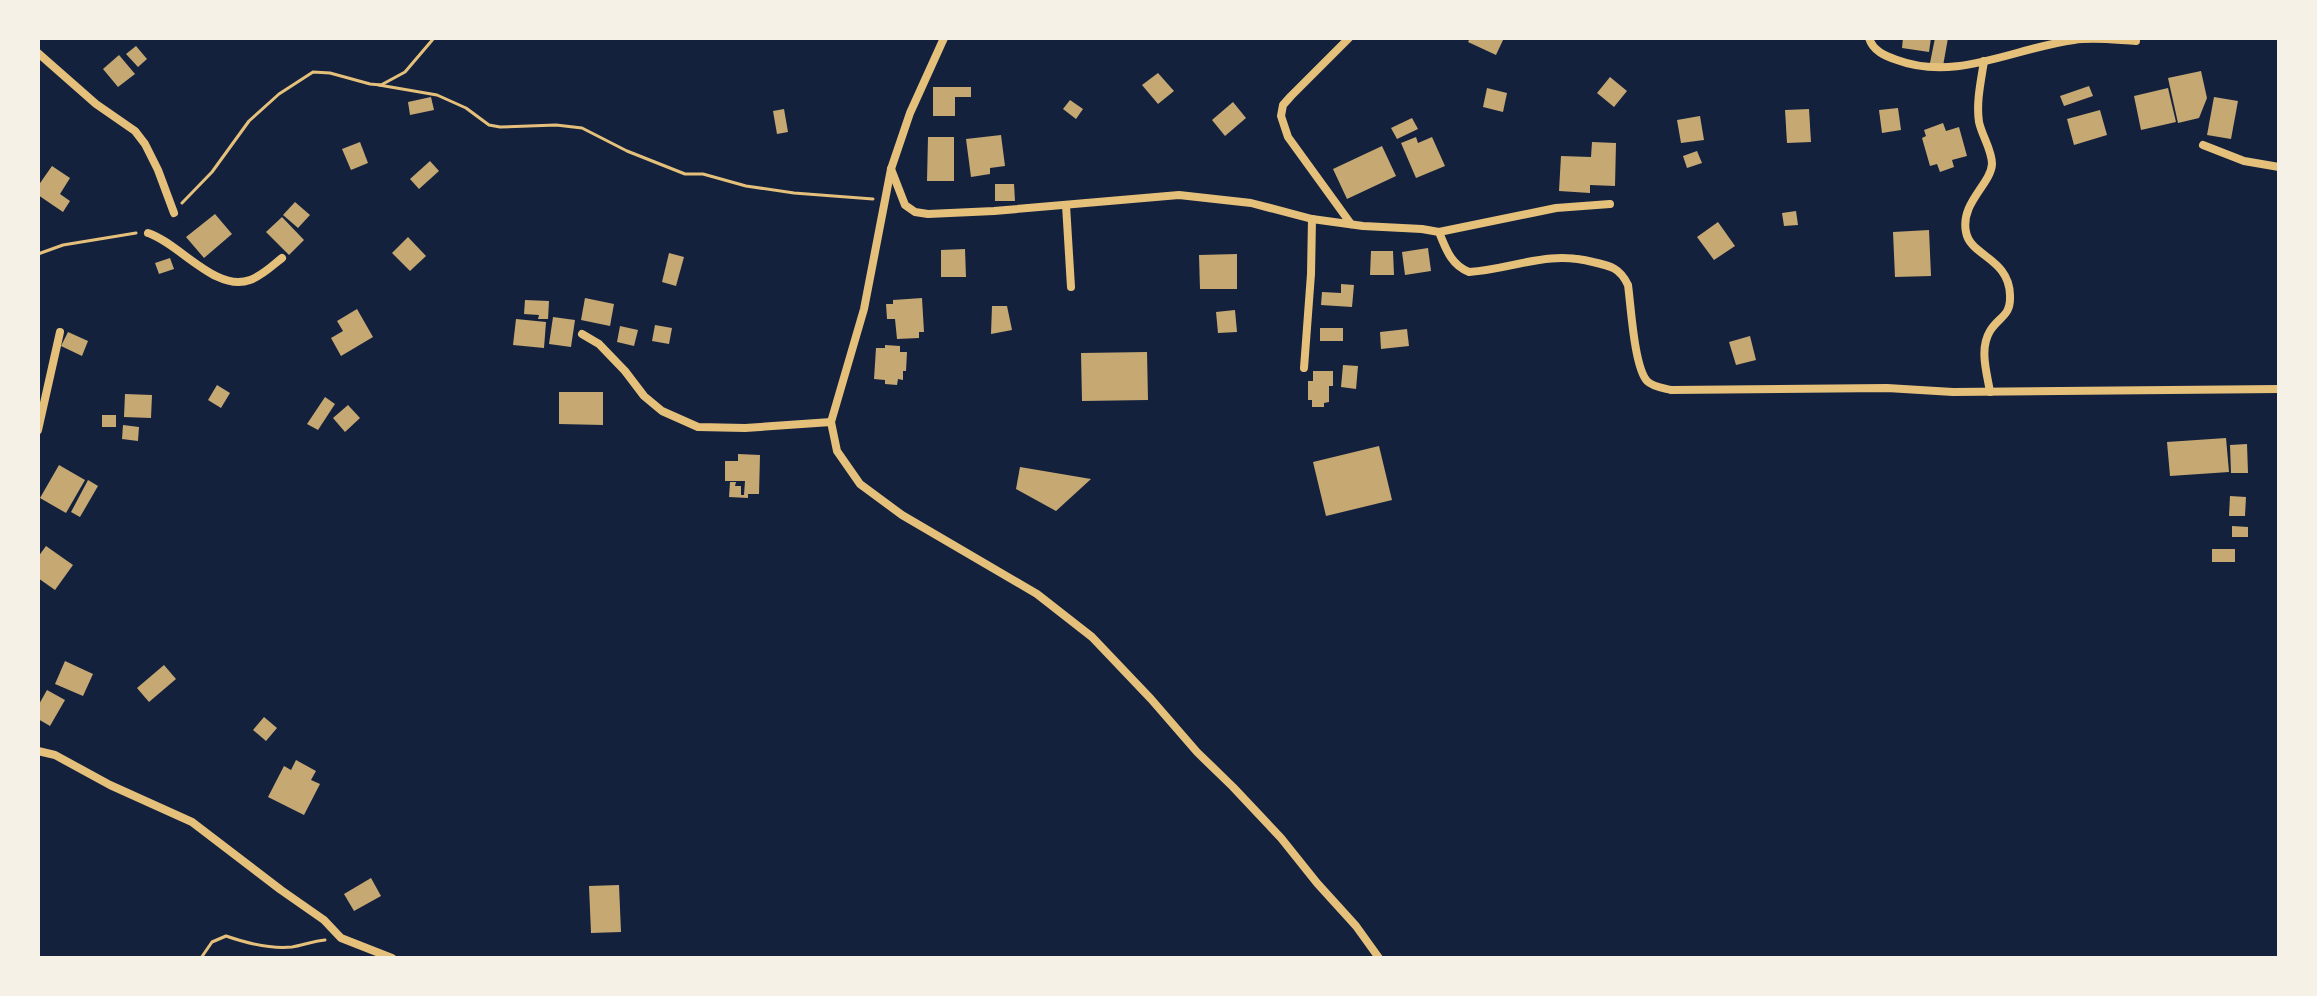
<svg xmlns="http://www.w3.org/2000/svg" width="2317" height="996" font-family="'Crimson Pro',serif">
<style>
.building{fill:#c6a872}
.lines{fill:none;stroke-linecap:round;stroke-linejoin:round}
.path{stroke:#e5c07b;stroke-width:3}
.minor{stroke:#e5c07b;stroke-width:8}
</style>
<rect width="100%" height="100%" fill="#14213d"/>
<g class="building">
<path d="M1470,38H1497L1503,40L1496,55L1468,42Z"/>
<path d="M1903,38H1931L1929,52L1902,48Z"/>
<path d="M1935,38H1948L1943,66L1930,63Z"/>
<path d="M136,46L147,59L138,67L126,54Z"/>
<path d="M119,55L135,74L118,87L103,69Z"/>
<path d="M2201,71L2207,98L2199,118L2178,123L2168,78Z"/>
<path d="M1158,73L1174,91L1158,104L1142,85Z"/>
<path d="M1610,77L1627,91L1614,107L1597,93Z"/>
<path d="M2089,86L2093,96L2064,106L2060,96Z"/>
<path d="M933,87H971V97H955V116H933Z"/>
<path d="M1487,88L1507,93L1503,112L1483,107Z"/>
<path d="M2168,88L2176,122L2141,130L2134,96Z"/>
<path d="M431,97L434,110L410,115L408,102Z"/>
<path d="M2214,97L2238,101L2231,139L2207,135Z"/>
<path d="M1070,100L1083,109L1076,119L1063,109Z"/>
<path d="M1233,102L1246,118L1225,136L1212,120Z"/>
<path d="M1898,108L1901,130L1882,133L1879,110Z"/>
<path d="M784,109L788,132L777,134L773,111Z"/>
<path d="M1809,109L1811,142L1787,143L1785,110Z"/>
<path d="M2100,110L2107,135L2074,145L2067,119Z"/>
<path d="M1700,116L1704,140L1681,143L1677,120Z"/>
<path d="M1412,118L1418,129L1397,139L1391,128Z"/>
<path d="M1943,123L1946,131L1959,127L1967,156L1952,160L1954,167L1940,172L1937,164L1930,166L1922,138L1926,136L1924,130Z"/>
<path d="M1001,135L1005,166L990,168V174L971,177L966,139Z"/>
<path d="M928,137H954V181H927Z"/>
<path d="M1416,137L1418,143L1432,137L1445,166L1416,178L1401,143Z"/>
<path d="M360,142L368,163L351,170L342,149Z"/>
<path d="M1592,142L1616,143L1615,186L1590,185V193L1559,191L1561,156L1591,157Z"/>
<path d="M1382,146L1396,176L1347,199L1333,169Z"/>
<path d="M1697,151L1702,163L1687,168L1683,156Z"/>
<path d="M430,161L439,171L419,189L410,179Z"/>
<path d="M52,166L70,178L60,194L70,201L63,212L38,195V186Z"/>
<path d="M995,184H1014L1015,201H995Z"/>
<path d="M295,202L310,215L298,228L283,215Z"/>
<path d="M1796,211L1798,225L1784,226L1782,213Z"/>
<path d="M215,214L232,234L204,258L186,237Z"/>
<path d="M282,217L304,240L289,255L266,232Z"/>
<path d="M1718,222L1735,246L1714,260L1697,237Z"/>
<path d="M1929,230L1931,276L1895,277L1893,232Z"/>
<path d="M408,237L426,256L410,271L392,253Z"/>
<path d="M1428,248L1431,271L1405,275L1402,252Z"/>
<path d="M965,249L966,277H941V250Z"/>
<path d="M1371,251H1393L1394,275H1370Z"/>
<path d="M669,253L684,257L676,286L662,282Z"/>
<path d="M1237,254V289H1200L1199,255Z"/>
<path d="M170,258L174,269L159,274L155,263Z"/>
<path d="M1341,284L1354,285L1352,307L1321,305L1322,292L1341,293Z"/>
<path d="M585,298L614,304L610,326L581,320Z"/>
<path d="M922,298L924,332H919V338L897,339L895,319H887L886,304H893V300Z"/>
<path d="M525,300L549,301L548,319H538L539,315L524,314Z"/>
<path d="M992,306H1007L1012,330L991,334Z"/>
<path d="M357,309L373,337L341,356L331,338L343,331L337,321Z"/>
<path d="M1235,310L1237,332L1218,333L1216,312Z"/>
<path d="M553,317L575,320L571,347L549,344Z"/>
<path d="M516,319L546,322L544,348L513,345Z"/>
<path d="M655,325L672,328L669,344L652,341Z"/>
<path d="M620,326L638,330L634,346L617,342Z"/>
<rect x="1320" y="328" width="23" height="13"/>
<path d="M1407,329L1409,346L1381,349L1380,332Z"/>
<path d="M68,332L88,341L82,356L61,346Z"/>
<path d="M1750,336L1756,360L1736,365L1729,342Z"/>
<path d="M885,345L900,346V352H907L906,371H903V380L898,379L897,385L885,384V380L874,379L876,348H885Z"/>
<path d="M1147,352L1148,400L1082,401L1081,353Z"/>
<path d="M1343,365L1358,366L1356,389L1341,387Z"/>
<path d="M1313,371H1333V386H1329V402L1324,403V407H1312V400H1308V381H1313Z"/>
<path d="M217,385L230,393L221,408L208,400Z"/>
<path d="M559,392H603V425L559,424Z"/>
<path d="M125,394L152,395L151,418L124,417Z"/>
<path d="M325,397L335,404L318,430L307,424Z"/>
<path d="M348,405L360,418L345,432L333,418Z"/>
<rect x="102" y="415" width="14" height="12"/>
<path d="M123,425L139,427L138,441L122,439Z"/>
<path d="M2226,438L2229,472L2170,476L2167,442Z"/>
<path d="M2247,444L2248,473H2231L2230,445Z"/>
<path d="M1379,446L1392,500L1326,516L1313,462Z"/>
<path d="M738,454L760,455L759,494H748V498L729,497L730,482H736L735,486H741V495H744L745,481H725V461H738Z"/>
<path d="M59,465L85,480L66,513L40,498Z"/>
<path d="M1020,467L1091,479L1056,511L1016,489Z"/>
<path d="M88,480L98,486L80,517L71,512Z"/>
<path d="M2230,496L2246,497L2245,516H2229Z"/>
<path d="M2232,526L2248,527V537H2232Z"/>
<path d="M46,546L73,565L55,590L38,578V557Z"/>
<rect x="2212" y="549" width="23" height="13"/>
<path d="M65,661L93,674L83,696L55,684Z"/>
<path d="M164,665L176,679L149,702L137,688Z"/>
<path d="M47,690L65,700L50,726L38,719V706Z"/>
<path d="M264,717L277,728L266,741L253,730Z"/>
<path d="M296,760L316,771L311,780L320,784L304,815L268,797L284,766L291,770Z"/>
<path d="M371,878L381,896L354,911L344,894Z"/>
<path d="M619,885L621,932L591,933L589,886Z"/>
</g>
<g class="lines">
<g class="path">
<path d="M379,85L437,95L466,108L489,125L500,127L556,125L582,128L627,151L685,174H703L746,186L794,193L873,199"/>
<path d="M182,203L212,172L249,121L279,94L313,72L330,73L370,84L381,85L405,72L434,38"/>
<path d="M38,254L63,245L136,233"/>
<path d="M201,958L212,942L226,936C246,943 272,949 292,947C303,945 314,941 325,940"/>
</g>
<g class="minor">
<path d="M944,38L910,113L891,169L864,309L831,422L837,451L860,484L902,515L1037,594L1092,637L1151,699L1197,752L1233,787L1281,838L1317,883L1356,926L1379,958"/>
<path d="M1349,38L1291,96L1283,105L1281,116L1288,137L1351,224"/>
<path d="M1869,38C1873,51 1885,56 1897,60C1956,82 2014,48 2074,40C2094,37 2116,40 2136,41"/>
<path d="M38,53L96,104L135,131L145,144L158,170L174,213"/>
<path d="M1984,61C1981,81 1976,102 1979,122C1982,136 1992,150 1992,164C1991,184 1960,203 1966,232C1970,256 2009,258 2010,295C2011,317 1999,316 1990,331C1979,349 1987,373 1990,392"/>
<path d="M2203,145L2244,161L2279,167"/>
<path d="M891,169L905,205L915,212L928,214L994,211L1179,195L1251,203L1312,219L1363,226L1422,229L1439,232C1446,249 1451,265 1469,272C1514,269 1546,250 1593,262C1611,266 1620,268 1628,285C1631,306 1634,366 1647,381C1653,387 1663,388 1671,390L1887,388L1953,392L2279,389"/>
<path d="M1066,205L1071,287"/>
<path d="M1439,232L1556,208L1610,204"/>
<path d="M148,233C179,243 216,293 250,280C262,276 273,265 282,258"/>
<path d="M582,334L599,344L625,371L644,396L662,411L698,427L745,428L831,422"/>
<path d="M1304,368L1311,274L1312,219"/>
<path d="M38,430L60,332"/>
<path d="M38,751L55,755L110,785L192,822L281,890L324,920L341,938L392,958"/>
</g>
</g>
<rect width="2317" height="996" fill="none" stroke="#f6f1e7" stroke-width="80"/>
</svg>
